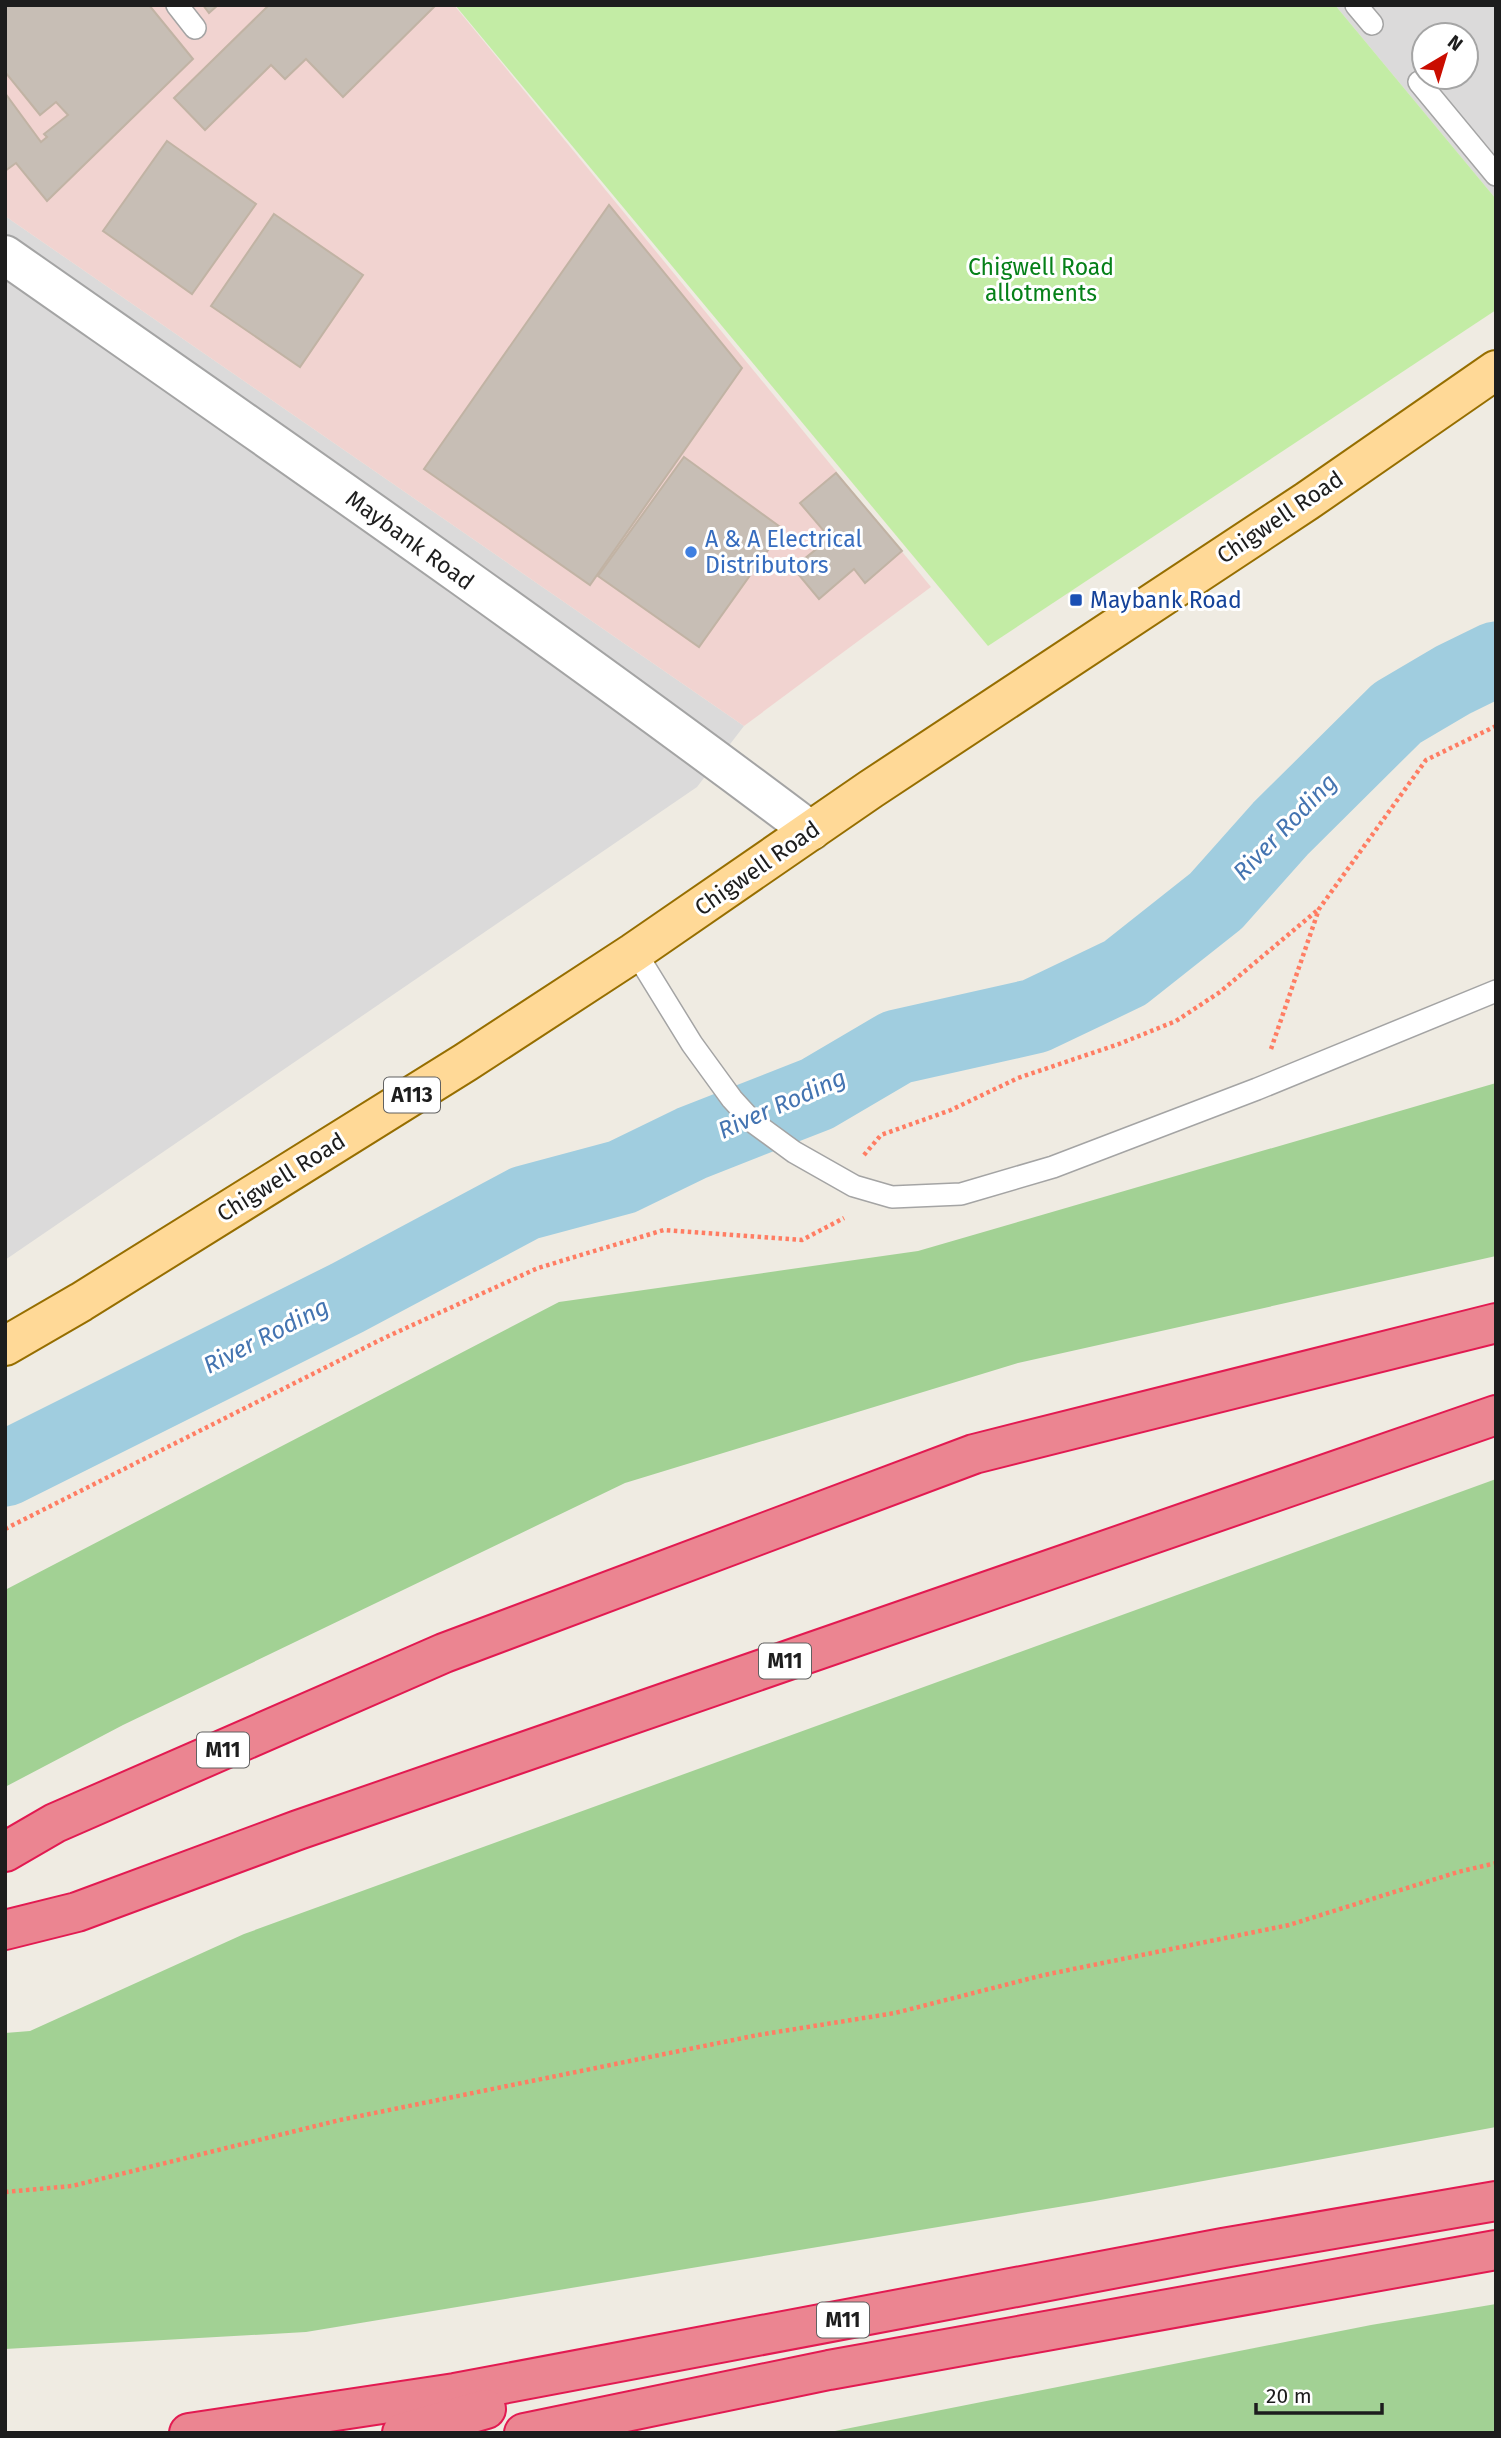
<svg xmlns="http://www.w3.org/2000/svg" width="1501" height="2438" font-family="'Fira Sans',sans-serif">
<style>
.residential{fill:#dbdada;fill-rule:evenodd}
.commercial{fill:#f1d3d0}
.grass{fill:#c3eca5}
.forest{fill:#a2d194}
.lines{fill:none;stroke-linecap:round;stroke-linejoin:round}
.river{stroke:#a0cddf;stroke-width:75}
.building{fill:#c7beb5;stroke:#c1b3a4;stroke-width:2}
.service-casing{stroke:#a4a4a4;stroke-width:24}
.minor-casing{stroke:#a4a4a4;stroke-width:42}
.primary-casing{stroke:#966e00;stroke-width:42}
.motorway-casing{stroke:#e21a51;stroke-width:42}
.path{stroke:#ff7d63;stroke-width:4.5;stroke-dasharray:3.5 3.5;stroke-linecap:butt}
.service{stroke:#fff;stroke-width:21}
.minor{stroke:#fff;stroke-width:38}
.primary{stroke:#ffd997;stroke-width:38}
.motorway{stroke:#eb8591;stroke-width:38}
.shop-dot{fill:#3f7fe0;stroke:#fff;stroke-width:2.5}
.transit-dot{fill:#1a4fb4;stroke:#fff;stroke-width:2.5}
.labels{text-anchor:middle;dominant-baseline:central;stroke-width:6;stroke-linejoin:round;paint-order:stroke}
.shield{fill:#fff;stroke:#616161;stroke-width:2}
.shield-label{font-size:21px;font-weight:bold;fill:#1d1d1d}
.park-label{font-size:23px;fill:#058018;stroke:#fff}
.street-label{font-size:23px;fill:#1d1d1d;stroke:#fff}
.shop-label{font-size:23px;fill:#366cbe;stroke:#fff;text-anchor:start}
.transit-label{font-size:23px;fill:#164399;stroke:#fff;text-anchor:start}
.water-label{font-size:24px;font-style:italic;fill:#4474b1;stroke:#fff}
</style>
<rect width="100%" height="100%" fill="#efebe2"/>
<g class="residential">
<path d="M1335,5H1496V199ZM1424,35H1466V77H1424Z"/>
<path d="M5,216L744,726L697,787L5,1260Z"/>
</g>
<path class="commercial" d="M5,5H454L931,587L744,726L5,216Z"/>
<path class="grass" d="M455,5H1335L1496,199V310L988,646Z"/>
<g class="forest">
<path d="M1496,1083V1256L1018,1363L625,1483L123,1725L5,1787V1590L559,1302L918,1251Z"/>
<path d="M1496,1479V2127L1095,2201L306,2332L5,2349V2033L30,2031L244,1934Z"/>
<path d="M1496,2304V2433H825L1371,2325Z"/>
</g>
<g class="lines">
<path class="river" d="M5,1469L347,1298L525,1203L622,1177L692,1143L817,1094L897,1047L1035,1016L1125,973L1216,901L1281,828L1397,713L1453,680L1496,659"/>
</g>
<g class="building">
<path d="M5,5H149L193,59L47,201L16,163L5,171V93L41,142L47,137L44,134L68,115L56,102L40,115L5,72Z"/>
<path d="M203,5H218L209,13Z"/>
<path d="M269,5H436L343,97L306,59L285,79L271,65L205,130L174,98Z"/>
<path d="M167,141L256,204L192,294L103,231Z"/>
<path d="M609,205L742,368L590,585L424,469Z"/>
<path d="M274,214L363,275L300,367L211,306Z"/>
<path d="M684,457L783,529L699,647L598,576Z"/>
<path d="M836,473L902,551L865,583L854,569L819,599L793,568L830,538L800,503Z"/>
</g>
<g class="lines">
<defs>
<g id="service">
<path d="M177,5L195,28"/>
<path d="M1356,5L1372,24"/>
<path d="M1419,82L1496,175"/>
<path d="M633,953L644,966L692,1044L732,1099L753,1122L794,1152L854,1186L892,1197L961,1194L1053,1167L1257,1089L1496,991"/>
</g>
<path id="minor" d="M5,255C275,444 547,632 811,831"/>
<path id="primary" d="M5,1346L81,1302L466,1062L633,953L871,789L1307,501L1496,370"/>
<g id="motorway">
<path d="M5,1852L55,1823L444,1653L974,1454L1496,1323"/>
<path d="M5,1930L77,1912L298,1830L1496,1415"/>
<path d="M189,2433L455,2393L1223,2248L1496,2201"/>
<path d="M402,2433L486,2409"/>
<path d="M524,2433L829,2370L1496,2250"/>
</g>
</defs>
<use href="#service" class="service-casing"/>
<use href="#minor" class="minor-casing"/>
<use href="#primary" class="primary-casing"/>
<use href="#motorway" class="motorway-casing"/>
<g class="path">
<path d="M1271,1049L1319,909L1426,760L1496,726"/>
<path d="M864,1155L881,1135L951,1110L1018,1078L1119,1044L1176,1021L1220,992L1319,909"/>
<path d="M5,1529L384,1338L538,1268L664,1230L802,1240L844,1218"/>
<path d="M5,2192L72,2186L340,2120L758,2035L895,2013L1044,1975L1289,1925L1458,1872L1496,1863"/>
</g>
<use href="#service" class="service"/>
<use href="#minor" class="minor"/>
<use href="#primary" class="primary"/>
<use href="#motorway" class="motorway"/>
</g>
<circle class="shop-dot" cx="691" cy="552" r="7"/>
<rect class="transit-dot" x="1069" y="593" width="14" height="14" rx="3.5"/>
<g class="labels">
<g class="shield">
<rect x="384" y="1077.5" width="56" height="35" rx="5"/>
<rect x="759" y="1643.5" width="52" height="35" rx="5"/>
<rect x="197" y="1732.5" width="52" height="35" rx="5"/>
<rect x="817" y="2302.5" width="52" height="35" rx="5"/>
</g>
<g class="shield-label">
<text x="412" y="1095">A113</text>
<text x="785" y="1661">M11</text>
<text x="223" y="1750">M11</text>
<text x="843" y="2320">M11</text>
</g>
<g class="park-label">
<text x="1041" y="267">Chigwell Road<tspan x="1041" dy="26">allotments</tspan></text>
</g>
<g class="street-label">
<text transform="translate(1280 517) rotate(-34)">Chigwell Road</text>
<text transform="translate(410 540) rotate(36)">Maybank Road</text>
<text transform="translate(757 868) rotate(-35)">Chigwell Road</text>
<text transform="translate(281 1177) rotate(-32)">Chigwell Road</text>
</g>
<g class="shop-label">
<text x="705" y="539">A &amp; A Electrical<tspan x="705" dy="26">Distributors</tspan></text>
</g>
<g class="transit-label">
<text x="1090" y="600">Maybank Road</text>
</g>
<g class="water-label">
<text transform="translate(1285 827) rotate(-46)">River Roding</text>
<text transform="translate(782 1104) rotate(-24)">River Roding</text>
<text transform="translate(266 1336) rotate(-27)">River Roding</text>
</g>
</g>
<rect width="1501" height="2438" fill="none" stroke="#1d1d1d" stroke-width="14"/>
<g transform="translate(1445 56) rotate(38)"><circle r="33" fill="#ffffff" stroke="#a5a5a5" stroke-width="2"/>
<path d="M0-5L12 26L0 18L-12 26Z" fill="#ca0d00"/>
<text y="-10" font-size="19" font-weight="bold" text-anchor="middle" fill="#1d1d1d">N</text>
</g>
<path d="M1256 2403v10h126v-10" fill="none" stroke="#1d1d1d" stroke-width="3.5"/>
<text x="1266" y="2403" font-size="21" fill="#1d1d1d" stroke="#ffffff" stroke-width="5" paint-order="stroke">20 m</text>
</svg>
